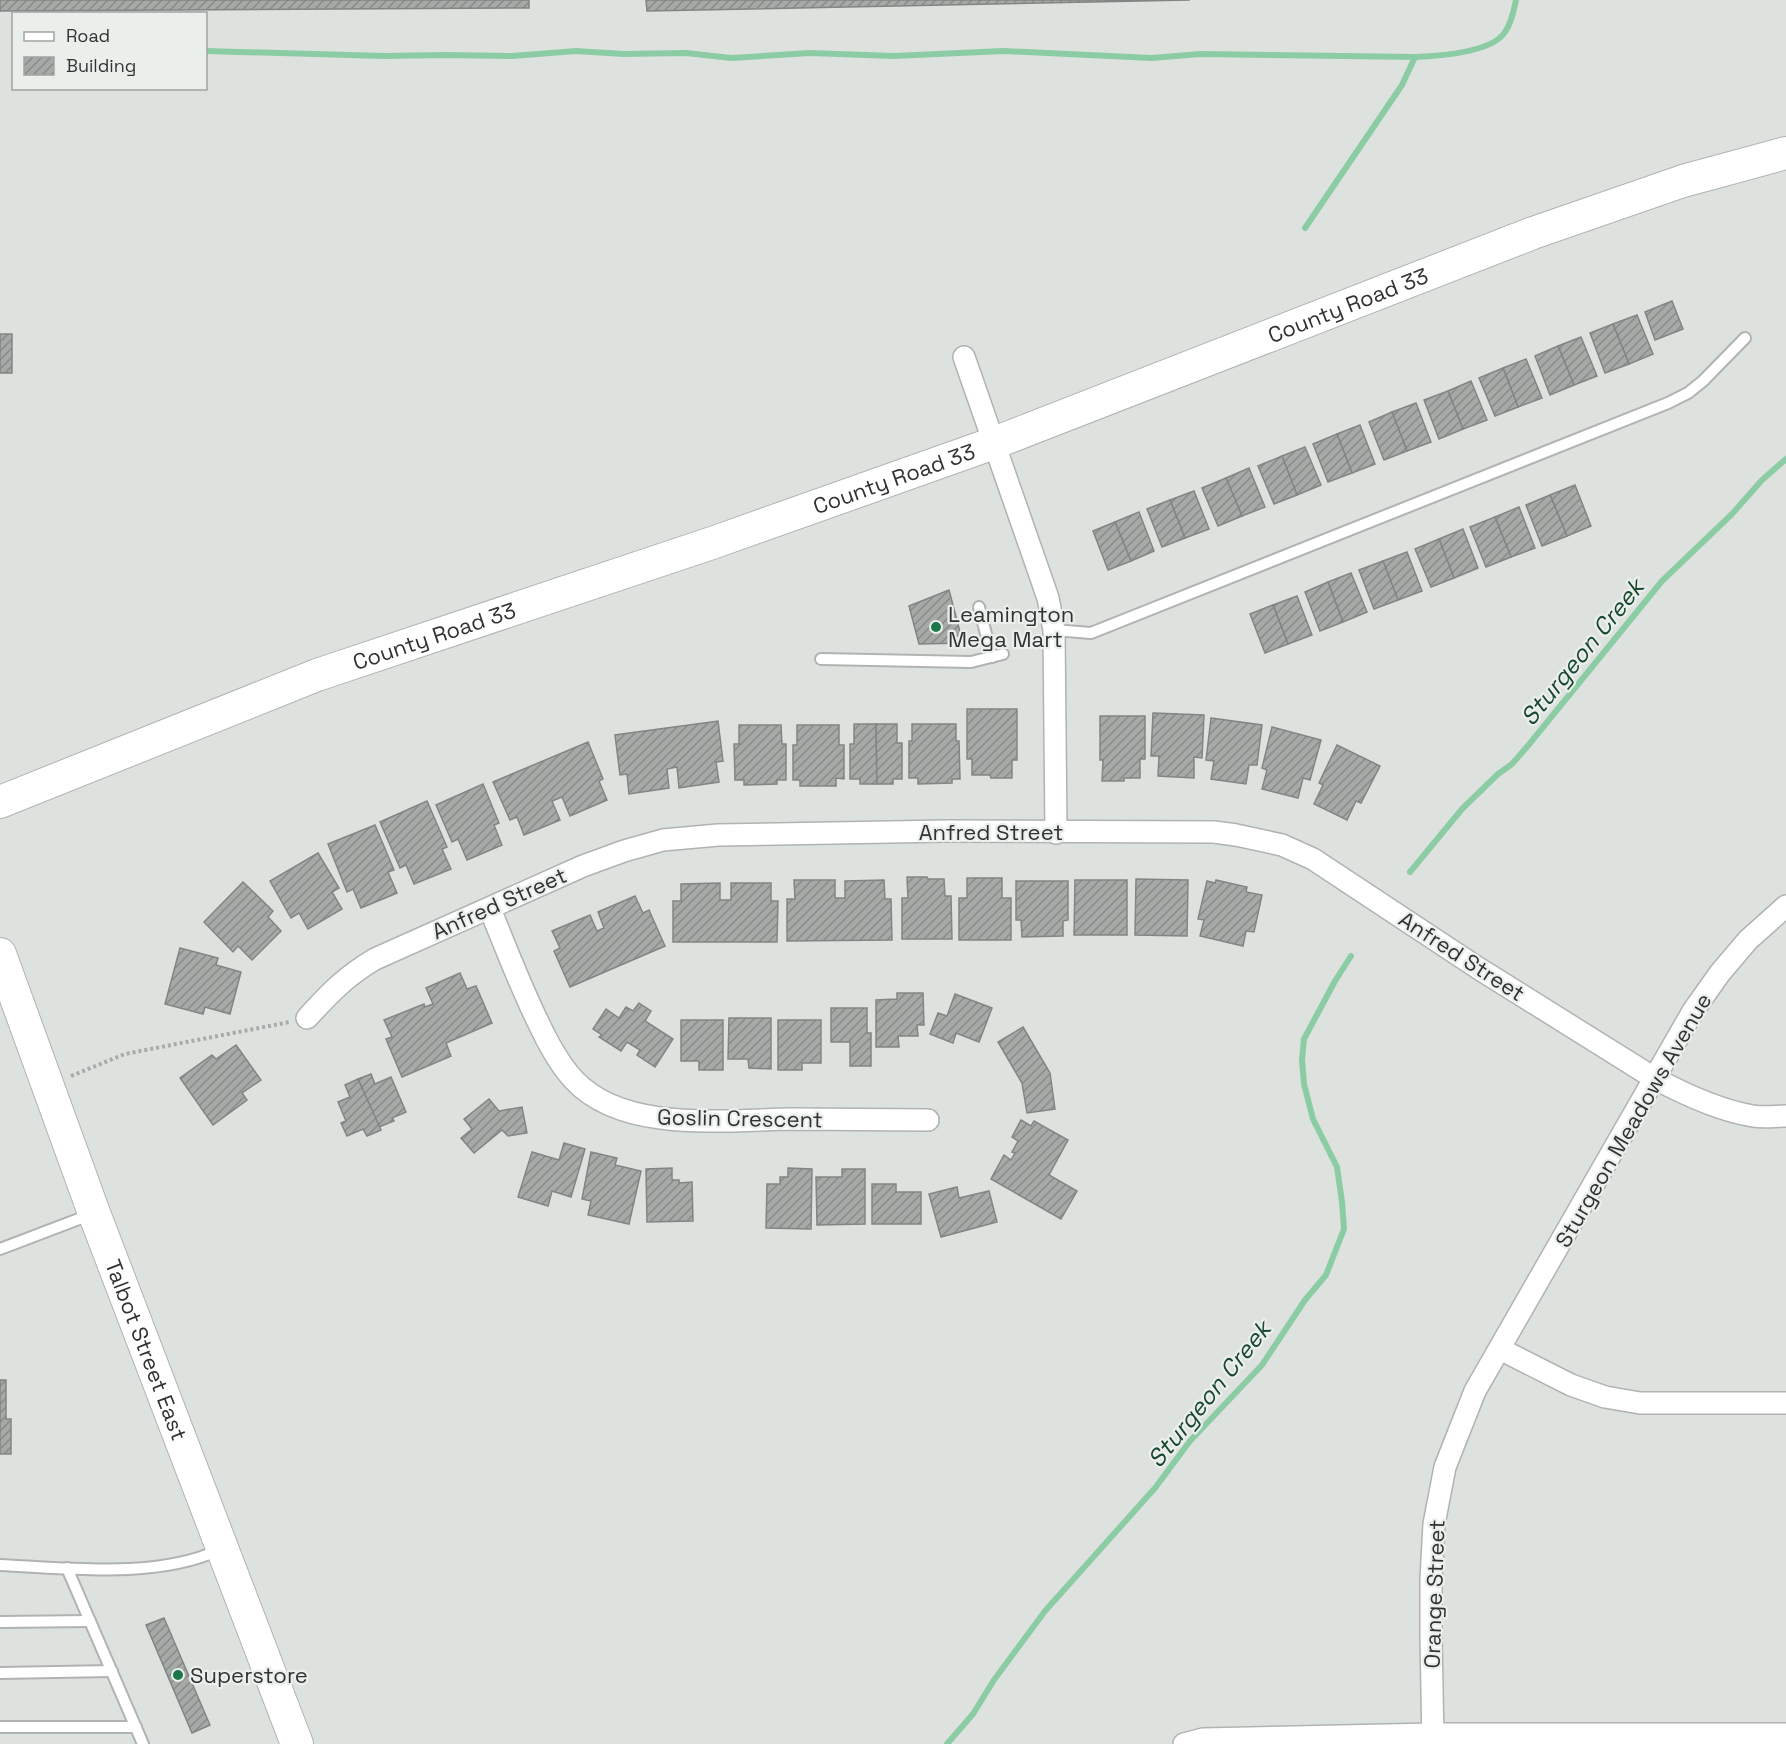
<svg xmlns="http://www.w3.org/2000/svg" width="1786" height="1744" font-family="'Space Grotesk',sans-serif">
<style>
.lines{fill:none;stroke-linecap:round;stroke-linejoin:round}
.stream{stroke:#8ccca5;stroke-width:6}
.building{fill:url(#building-hatch);stroke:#828583;stroke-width:1.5}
.lane-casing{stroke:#b0b3b1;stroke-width:14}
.street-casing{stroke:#b0b3b1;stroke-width:24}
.secondary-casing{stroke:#b0b3b1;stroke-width:34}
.path{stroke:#a8aba9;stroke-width:4;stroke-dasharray:3 3;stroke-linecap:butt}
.lane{stroke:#fff;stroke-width:10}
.street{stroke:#fff;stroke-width:21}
.secondary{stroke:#fff;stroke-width:32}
.poi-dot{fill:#1e774b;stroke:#ebefec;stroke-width:2}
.labels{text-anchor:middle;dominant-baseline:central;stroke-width:4.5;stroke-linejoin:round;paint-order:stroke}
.street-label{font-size:22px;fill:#313332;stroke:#ebefec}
.poi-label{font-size:22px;fill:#313332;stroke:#ebefec;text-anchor:start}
.water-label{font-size:24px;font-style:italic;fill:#17482e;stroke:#ebefec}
</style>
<defs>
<pattern id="building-hatch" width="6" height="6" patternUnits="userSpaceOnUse" patternTransform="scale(1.5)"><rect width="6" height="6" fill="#a6aaa7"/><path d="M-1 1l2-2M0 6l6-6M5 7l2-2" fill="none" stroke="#888b89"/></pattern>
</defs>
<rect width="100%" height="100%" fill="#dee2df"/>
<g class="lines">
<g class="stream">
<path d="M206,51L384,56L446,55L512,56L576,51L624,54L686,53L731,58L810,53L894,56L1003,51L1151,58L1201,54L1415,57C1438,56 1492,53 1505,32C1511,24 1514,10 1516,0"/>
<path d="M1305,228L1402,85L1415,57"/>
<path d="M1410,872L1462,809L1498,774L1512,764L1526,748L1662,581L1732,514L1762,480L1786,459"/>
<path d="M947,1744L973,1714L994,1680L1045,1611L1155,1488L1190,1441L1262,1365L1305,1300L1326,1275L1344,1229L1342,1202L1337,1167L1313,1119L1304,1084L1302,1060L1304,1039L1335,981L1351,956"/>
</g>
</g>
<g class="building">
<path d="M0,0H529V8L0,11Z"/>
<path d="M646,0H1190L647,11Z"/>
<path d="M1672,301L1683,329L1655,340L1645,312Z"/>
<path d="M1637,315L1653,354L1629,364L1613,324Z"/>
<path d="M1613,324L1629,364L1605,373L1590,333Z"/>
<rect x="0" y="334" width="12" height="39"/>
<path d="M1581,337L1597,376L1574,385L1558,346Z"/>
<path d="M1558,346L1574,385L1550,395L1535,356Z"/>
<path d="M1526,359L1542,398L1518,407L1503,368Z"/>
<path d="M1503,368L1518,407L1495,416L1479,378Z"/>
<path d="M1471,381L1487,420L1463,429L1448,391Z"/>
<path d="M1448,391L1463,429L1439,439L1424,400Z"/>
<path d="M1416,403L1431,442L1407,451L1392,412Z"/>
<path d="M1392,412L1407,451L1384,460L1369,422Z"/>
<path d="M1360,425L1375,464L1352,473L1337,434Z"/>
<path d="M1337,434L1352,473L1328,482L1313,444Z"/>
<path d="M1305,447L1321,485L1297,495L1282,456Z"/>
<path d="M1282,456L1297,495L1274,504L1258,466Z"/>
<path d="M1249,468L1265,507L1242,516L1226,478Z"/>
<path d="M1226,478L1242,516L1218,526L1202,488Z"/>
<path d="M1575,485L1591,526L1567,536L1550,495Z"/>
<path d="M1194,491L1209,529L1185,538L1170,500Z"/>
<path d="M1550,495L1567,536L1542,546L1526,505Z"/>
<path d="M1170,500L1185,538L1162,547L1147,509Z"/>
<path d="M1519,507L1535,548L1511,557L1495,517Z"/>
<path d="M1139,512L1154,551L1131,561L1115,522Z"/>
<path d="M1495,517L1511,557L1486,567L1470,527Z"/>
<path d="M1115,522L1131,561L1108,570L1093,531Z"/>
<path d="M1463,529L1478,568L1454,578L1439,539Z"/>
<path d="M1439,539L1454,578L1431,587L1415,549Z"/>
<path d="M1407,552L1422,591L1398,600L1383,561Z"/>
<path d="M1383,561L1398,600L1374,609L1359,570Z"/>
<path d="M1351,573L1367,612L1343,622L1328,582Z"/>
<path d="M1328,582L1343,622L1320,631L1305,592Z"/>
<path d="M949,590L963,643L919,644L909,606Z"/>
<path d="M1297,596L1312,635L1288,644L1273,605Z"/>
<path d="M1273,605L1288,644L1265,653L1250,614Z"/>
<path d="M967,709H1017V760H1012V778H991L990,775H972V759H967Z"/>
<path d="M1153,713L1204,715L1202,758L1194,757V778L1158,776L1159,756H1151Z"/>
<path d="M1100,716H1145V759H1140V778H1124V781H1102L1103,760H1100Z"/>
<path d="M1211,718L1262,725L1257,765H1249L1246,784L1211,779L1214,761L1206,760Z"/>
<path d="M718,721L723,761L716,762L719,782L679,788L677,767L667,769L669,788L629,794L627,774L620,775L615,735Z"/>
<path d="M854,724H876L877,784H860V779H850V744H854Z"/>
<path d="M876,724H897V743H902V779H893V784H877Z"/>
<path d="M912,724H956V741H959L960,779H952V783L918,784V778H909V741H912Z"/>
<path d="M739,725H781L782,744H786V780H777V784L744,785V780H735L734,744H739Z"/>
<path d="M797,725H839V745H844V779L836,778V786H800V780H793V745H797Z"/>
<path d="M1272,727L1321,740L1310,780L1303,778L1298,798L1262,789L1267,770L1262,768Z"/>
<path d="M588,742L603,779L599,781L607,800L570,816L562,797L552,801L560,820L524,835L517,817L510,820L493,782Z"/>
<path d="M1337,745L1380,766L1361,803L1356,801L1347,820L1314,804L1323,785L1319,783Z"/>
<path d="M483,784L499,823L494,825L502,845L467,860L458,839L452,842L436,805Z"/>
<path d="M427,801L447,847L442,849L451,869L414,884L406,865L400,868L380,822Z"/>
<path d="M375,825L394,870L388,872L397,893L361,908L353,889L347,892L328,844Z"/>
<path d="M318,853L339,888L332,892L342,909L308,929L299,913L291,918L270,881Z"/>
<path d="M907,877H927L928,879H944L945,896H951L952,939H902V898H908Z"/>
<path d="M967,878H1002V898H1011V940H959V898H967Z"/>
<path d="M1136,879L1188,880L1187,936L1135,935Z"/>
<path d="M794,880H835V898H845V881L884,880L885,899H891L892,940L787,941V899H795Z"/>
<path d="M1075,880H1127V935H1074Z"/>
<path d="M1216,880L1247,887L1246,892L1262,895L1254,932L1246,931L1243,946L1200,936L1204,920L1198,919L1207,881L1215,883Z"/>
<path d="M1016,881H1068V920L1063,921V936L1022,937L1021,920H1016Z"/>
<path d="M243,882L273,911L268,917L281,931L252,960L238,946L233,952L204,922Z"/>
<path d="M720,883V900H731V883H771V901H778L777,942H673V901H681V884Z"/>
<path d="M635,896L643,913L649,910L665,946L570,987L554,951L560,948L552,931L590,915L597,931L604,928L598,912Z"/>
<path d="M180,948L218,958L216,965L241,972L230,1014L205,1007L203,1014L165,1004Z"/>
<path d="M460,973L467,989L476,986L492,1023L446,1043L451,1056L402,1077L386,1039L392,1037L384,1020L424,1004L425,1007L433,1004L426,988Z"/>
<path d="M897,993H923L924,1025H917L918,1036H898L899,1047H876V1000L897,999Z"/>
<path d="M955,994L992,1008L979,1042L956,1033L953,1043L930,1034L938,1013L947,1016Z"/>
<path d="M639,1003L651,1011L645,1021L673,1039L655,1067L637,1055L640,1050L627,1042L621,1051L599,1037L602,1035L593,1029L606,1009L619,1018L626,1007L633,1011Z"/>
<path d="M831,1008H867V1033H871V1066H850V1042H831Z"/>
<path d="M729,1018H771V1069L749,1068L748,1059H728Z"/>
<path d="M681,1020H723V1070H699V1061H681Z"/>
<path d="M778,1020H821V1063H802V1070H778Z"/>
<path d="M1023,1027L1050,1073L1055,1109L1027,1113L1022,1083L998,1042Z"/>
<path d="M236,1045L261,1080L242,1093L247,1100L213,1125L180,1078L212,1055L216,1059Z"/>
<path d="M371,1074L375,1084L391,1077L406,1112L392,1118L394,1121L379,1127L358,1079Z"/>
<path d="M358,1079L381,1130L367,1136L363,1129L347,1136L341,1123L346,1121L338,1102L350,1097L345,1085Z"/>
<path d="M489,1099L499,1111L522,1107L527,1133L508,1136L502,1130L474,1153L461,1138L472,1129L464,1119Z"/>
<path d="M1021,1120L1031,1126L1034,1121L1068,1140L1049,1175L1077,1191L1061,1219L991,1179L1004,1155L1011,1160L1015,1153L1012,1152L1018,1141L1012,1137Z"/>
<path d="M564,1143L585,1149L571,1197L552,1191L548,1206L518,1197L532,1152L559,1160Z"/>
<path d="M591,1152L617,1158L615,1165L641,1171L629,1224L588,1215L591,1201L582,1199Z"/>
<path d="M672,1168V1180H679V1183L692,1182L693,1221L647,1222L646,1169Z"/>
<path d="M788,1168L812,1169L811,1229L766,1228L767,1184H780V1177H788Z"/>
<path d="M842,1169H865V1224L817,1225L816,1177H842Z"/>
<path d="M872,1184H896V1192H921V1224H872Z"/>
<path d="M957,1187L959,1198L989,1191L997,1222L941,1237L929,1194Z"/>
<path d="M0,1380H6V1419H11V1454H0Z"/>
<path d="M164,1618L210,1725L192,1733L146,1625Z"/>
</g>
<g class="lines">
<defs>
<g id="lane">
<path d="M979,607L992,657"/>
<path d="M1054,630L1091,633L1668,403L1688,393L1703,381L1745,338"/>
<path d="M821,659L971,662L1003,654"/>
<path d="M0,1249L92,1214"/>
<path d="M0,1565C68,1568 156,1579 219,1550"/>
<path d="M67,1568L143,1744"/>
<path d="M0,1622L90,1621"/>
<path d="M0,1673L112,1671"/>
<path d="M0,1727H136"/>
</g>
<g id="street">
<path d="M964,357L1048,598L1054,630L1056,833"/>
<path d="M490,909C506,948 521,988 540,1026C549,1045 559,1064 574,1080C623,1133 725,1120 792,1119C837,1119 883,1120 928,1120"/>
<path d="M307,1018C329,994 346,976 375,959L583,866L624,851L663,840L718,835L946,831L1214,832L1236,835L1282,845L1313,859L1478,968L1654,1078C1682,1093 1722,1111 1753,1116C1764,1118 1775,1116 1786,1116"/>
<path d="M1500,1349L1571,1385L1605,1397L1640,1403H1786"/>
<path d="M1184,1744L1203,1739L1433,1734H1786"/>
<path d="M1433,1744L1431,1635V1579L1434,1524L1445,1467L1475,1391L1693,1011L1720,973L1748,940L1786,906"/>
</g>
<g id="secondary">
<path id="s1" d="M0,802L317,675L712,543L994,443L1533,233L1683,181L1786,153"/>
<path id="s2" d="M0,954L94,1213L297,1744"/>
</g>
</defs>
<use href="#lane" class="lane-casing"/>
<use href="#street" class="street-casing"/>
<use href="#secondary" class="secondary-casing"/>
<path class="path" d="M71,1076L125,1054L290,1022"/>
<use href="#lane" class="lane"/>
<use href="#street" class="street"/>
<use href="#secondary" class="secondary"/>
</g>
<g class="poi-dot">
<circle cx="936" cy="627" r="6"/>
<circle cx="178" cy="1675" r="6"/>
</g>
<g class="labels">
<g class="street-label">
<text stroke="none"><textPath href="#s1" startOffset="1437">County Road 33</textPath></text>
<text stroke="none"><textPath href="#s1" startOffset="951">County Road 33</textPath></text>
<text stroke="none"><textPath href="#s1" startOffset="465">County Road 33</textPath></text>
<text x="991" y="832">Anfred Street</text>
<text transform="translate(499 903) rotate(-24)">Anfred Street</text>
<text transform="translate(1462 956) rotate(33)">Anfred Street</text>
<text transform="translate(740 1118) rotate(1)">Goslin Crescent</text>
<text transform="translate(1633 1120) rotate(-60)">Sturgeon Meadows Avenue</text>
<text stroke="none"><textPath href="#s2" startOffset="422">Talbot Street East</textPath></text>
<text transform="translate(1434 1594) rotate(-88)">Orange Street</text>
</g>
<g class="poi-label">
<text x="948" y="614">Leamington<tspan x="948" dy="25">Mega Mart</tspan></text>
<text x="190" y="1675">Superstore</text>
</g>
<g class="water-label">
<text transform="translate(1582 652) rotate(-51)">Sturgeon Creek</text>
<text transform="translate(1209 1394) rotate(-51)">Sturgeon Creek</text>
</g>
</g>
<rect x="12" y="12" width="195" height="78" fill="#ebefec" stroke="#a1a4a2" stroke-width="1.5"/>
<rect x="24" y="32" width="30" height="9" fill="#ffffff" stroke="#a1a4a2" stroke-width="1.5"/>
<text x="66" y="42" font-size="18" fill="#313332">Road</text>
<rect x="24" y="57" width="30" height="18" fill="url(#building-hatch)" stroke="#a1a4a2" stroke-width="1.5"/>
<text x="66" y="72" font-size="18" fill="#313332">Building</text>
</svg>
